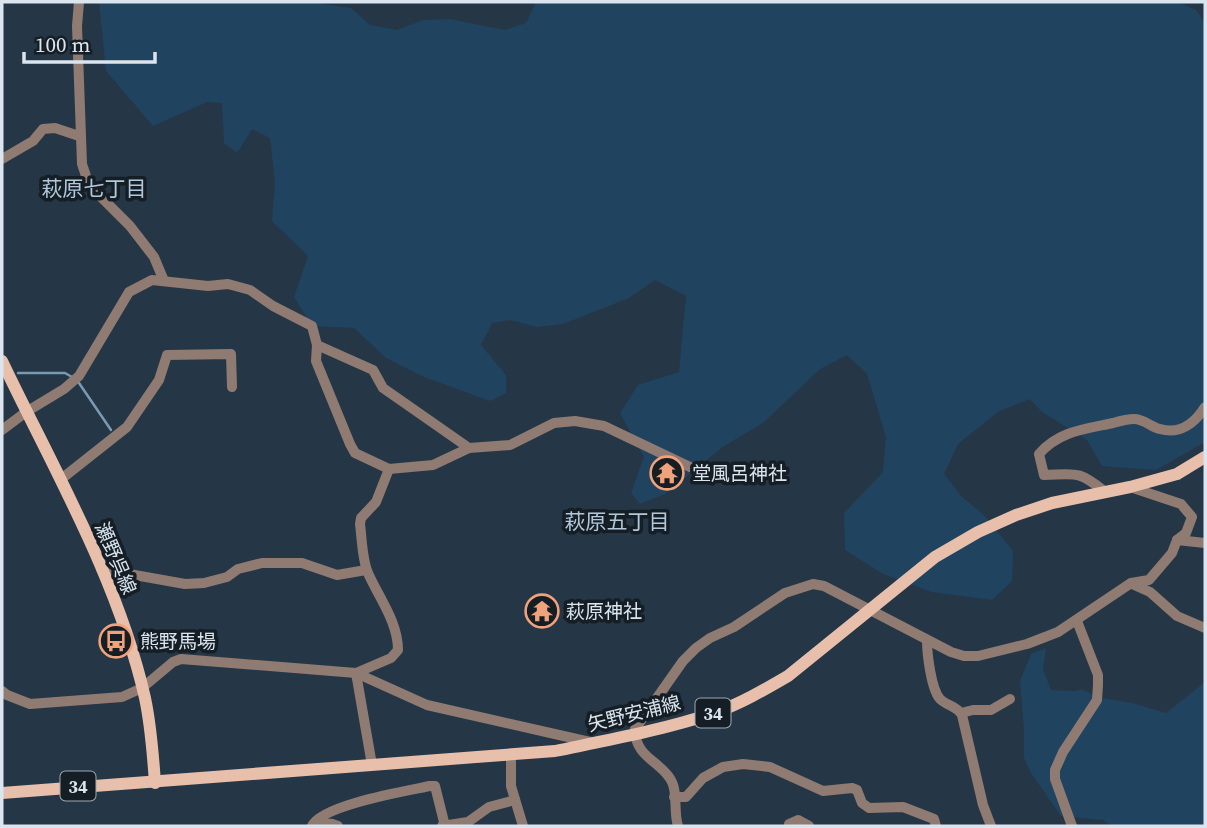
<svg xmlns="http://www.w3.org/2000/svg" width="1207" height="828" font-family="'Source Serif 4','Noto Sans JP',serif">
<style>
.green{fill:#20435f}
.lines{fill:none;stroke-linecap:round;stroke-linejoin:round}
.stream{stroke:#7c99b2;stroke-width:2.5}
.minor{stroke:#8f7b71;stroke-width:10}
.major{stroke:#e8bfab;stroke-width:12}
.labels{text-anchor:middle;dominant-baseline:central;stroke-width:7;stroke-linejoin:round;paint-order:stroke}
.shield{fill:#161e25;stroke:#9fa9b2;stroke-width:2}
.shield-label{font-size:18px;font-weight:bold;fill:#dae5ef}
.poi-label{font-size:19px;fill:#dae5ef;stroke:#161e25;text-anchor:start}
.street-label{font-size:19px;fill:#dae5ef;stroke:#161e25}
.neighbourhood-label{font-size:21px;fill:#b1c7da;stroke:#161e25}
</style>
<rect width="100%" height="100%" fill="#253746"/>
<g class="green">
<path d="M99,2H310L351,8L370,25L397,30L423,20L450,19L505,30L526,23L536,2H1178L1196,10L1205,23V442L1156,470L1102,466L1087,440L1042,412L1030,399L999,411L958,444L944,474L962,497L983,514L1013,551L1012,581L992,600L932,592L883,574L845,550L844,513L883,472L886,437L867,374L847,355L820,369L763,423L724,446L665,494L640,504L631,493L644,457L620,413L638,385L679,372L686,296L655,280L629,298L563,324L537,327L510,320L492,323L481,345L506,375V393L490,401L424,377L386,358L354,328L312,326L294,297L308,256L272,221L275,182L270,138L252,129L237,153L224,143L222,103L207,102L153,126L106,71Z"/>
<path d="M1046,648L1043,669L1051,690L1076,691L1082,689L1097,697L1132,703L1166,713L1205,682V826H1112L1103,820L1061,816L1031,773L1024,758V729L1020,681L1031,654Z"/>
</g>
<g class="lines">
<g class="stream">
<path d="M18,373H65L72,377"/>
<path d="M79,383L111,430"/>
</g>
<g class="minor">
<path d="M79,2L77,26L82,164L89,185L130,226L154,257L164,281"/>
<path d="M2,159L33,141L43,129L55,128L79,136"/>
<path d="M317,345L373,370L383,388L469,448"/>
<path d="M2,430L26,412L64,389L79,376L129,292L152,280L208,286L228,284L250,290L273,306L312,326L317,345L316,361L350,444L355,453L389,469L433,465L469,448L510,445L554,423L575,421L604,426L690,467"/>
<path d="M60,480L127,427L159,380L167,355L231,354L232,387"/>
<path d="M1104,491C1078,470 1076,474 1044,475L1039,454C1059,431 1085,429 1113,423C1120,421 1127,419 1134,419C1144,419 1151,427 1160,429C1180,435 1195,423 1205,407"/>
<path d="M1177,540L1205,543"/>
<path d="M101,569L185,584L204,583L227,577L238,569L262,563H302L337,575L366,570"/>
<path d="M1132,584L1150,592L1177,616L1205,628"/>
<path d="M927,640C927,653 931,689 940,699C947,706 957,706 962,715L983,805L991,826"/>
<path d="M356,673L391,658L398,650C398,622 379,598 368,573C362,559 362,539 360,524L361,518L376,502L389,469"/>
<path d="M356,673L372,765"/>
<path d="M2,691L7,695L30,704L122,697L142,688L173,662L181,659L356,673L427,705L590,742"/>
<path d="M961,713L973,710H991L1010,699"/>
<path d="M511,754V786L523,826"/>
<path d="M674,797H686L703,778L723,767L743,764L770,767L823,791L852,788L857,790L862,803L869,808L903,807L934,819L936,826"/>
<path d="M789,824L798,820L809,826"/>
<path d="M312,826C321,805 406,791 430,786H435L445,826"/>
<path d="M314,826C323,822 330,822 338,826"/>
<path d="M442,826L468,822L489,807L515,800"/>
<path d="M678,826C673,811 679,790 669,777C657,760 635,756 635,729L683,661L696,648L710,638L734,627L785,593L813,584L824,586L951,652L964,656H978L1027,644L1058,632L1131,583L1149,580L1172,553L1177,540L1186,533L1192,517L1181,504L1130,487"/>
<path d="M1072,826L1055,779V770L1063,752L1097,700L1098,685V675L1077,621"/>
</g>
<g class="major">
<path d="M2,361C54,470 118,579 145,698C151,726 153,754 155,783"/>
<path d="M2,793L555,751C608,740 663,730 714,713C740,704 764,690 788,676L935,557L978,532L1016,515L1052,503L1130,487L1177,474L1205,457"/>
</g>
</g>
<defs>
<symbol id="temple-ring" viewBox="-11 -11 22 22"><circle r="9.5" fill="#161e25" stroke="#f0a27a" stroke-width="1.5"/><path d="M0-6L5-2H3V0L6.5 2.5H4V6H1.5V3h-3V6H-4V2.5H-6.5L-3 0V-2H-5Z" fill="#f0a27a"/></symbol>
<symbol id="bus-ring" viewBox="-11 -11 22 22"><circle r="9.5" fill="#161e25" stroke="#f0a27a" stroke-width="1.5"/><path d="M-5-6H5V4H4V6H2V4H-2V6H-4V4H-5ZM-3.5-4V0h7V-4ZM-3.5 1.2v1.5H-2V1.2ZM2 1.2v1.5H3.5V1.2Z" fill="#f0a27a"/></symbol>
</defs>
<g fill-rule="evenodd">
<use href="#temple-ring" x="648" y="454" width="38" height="38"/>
<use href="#temple-ring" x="523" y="592" width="38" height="38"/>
<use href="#bus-ring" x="97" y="622" width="38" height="38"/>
</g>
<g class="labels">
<g class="shield">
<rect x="695.5" y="698.5" width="35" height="29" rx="5"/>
<rect x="60.5" y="771.5" width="35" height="29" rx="5"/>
</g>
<g class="shield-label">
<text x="713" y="713">34</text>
<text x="78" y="786">34</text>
</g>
<g class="poi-label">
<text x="692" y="473">堂風呂神社</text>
<text x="566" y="611">萩原神社</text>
<text x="140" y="641">熊野馬場</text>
</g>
<g class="street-label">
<text transform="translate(116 558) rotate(67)">瀬野呉線</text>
<text transform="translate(634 713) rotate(-14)">矢野安浦線</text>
</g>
<g class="neighbourhood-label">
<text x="94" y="188">萩原七丁目</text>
<text x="617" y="521">萩原五丁目</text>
</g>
</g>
<rect width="1207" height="828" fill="none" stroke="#dae5ef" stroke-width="7"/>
<path d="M24 52v10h131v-10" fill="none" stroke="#dae5ef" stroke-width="3.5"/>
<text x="35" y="52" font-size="21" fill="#dae5ef" stroke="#161e25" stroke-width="5" paint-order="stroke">100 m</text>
</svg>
